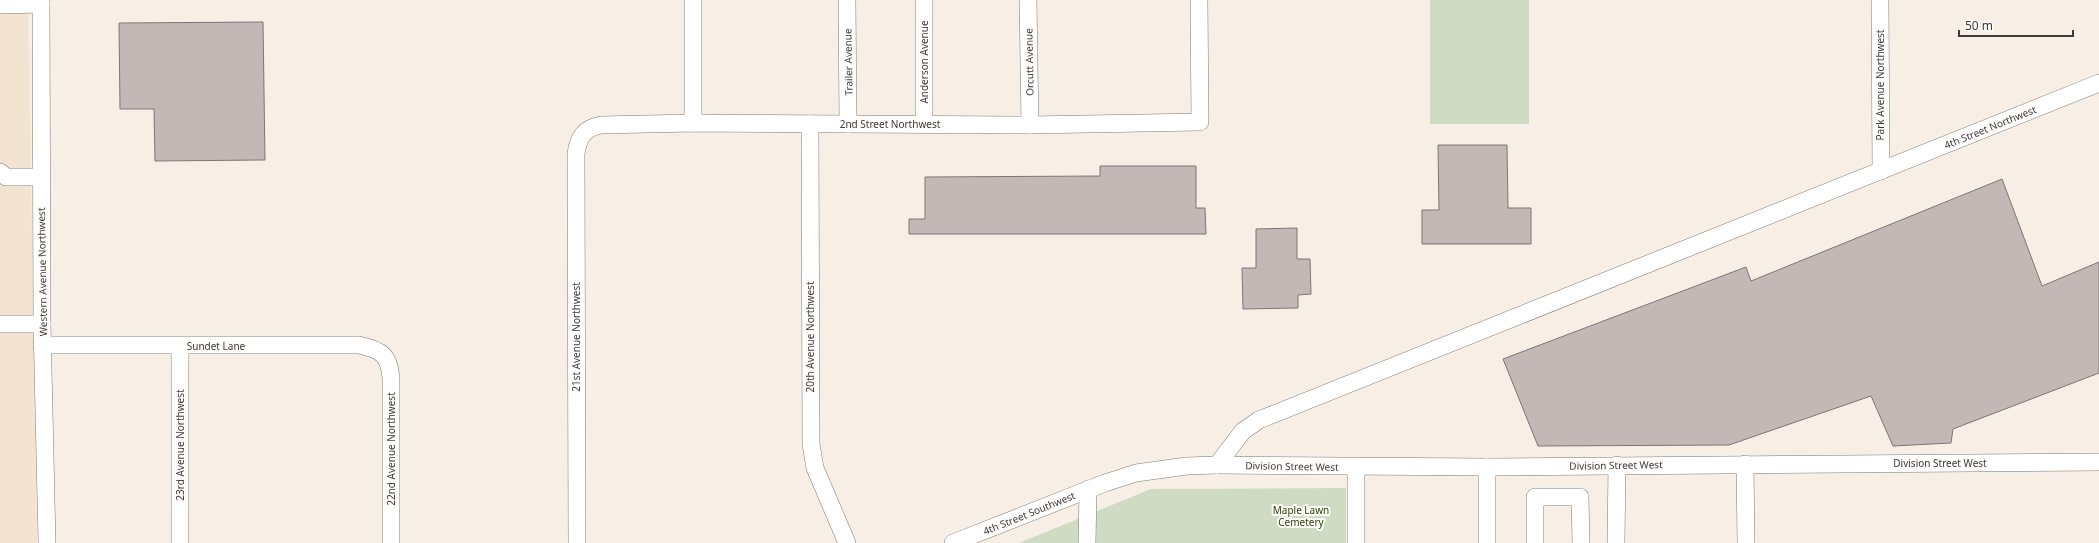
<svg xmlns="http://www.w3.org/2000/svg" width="2099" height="543" font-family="'Noto Sans',sans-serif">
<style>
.commercial{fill:#f3e3d1}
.green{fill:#cfdbc3}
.building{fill:#c4b8b6;stroke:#807574}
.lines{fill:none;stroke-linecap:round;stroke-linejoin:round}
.minor-casing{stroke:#817972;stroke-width:18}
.minor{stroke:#fff;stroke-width:17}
.labels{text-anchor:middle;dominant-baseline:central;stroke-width:4;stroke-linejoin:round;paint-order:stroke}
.street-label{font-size:10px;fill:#3e3a37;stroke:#fefcfb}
.park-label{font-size:10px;fill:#2b4108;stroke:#fefcfb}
</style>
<rect width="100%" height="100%" fill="#f7eee6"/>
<path class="commercial" d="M0,0H28L37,543H0Z"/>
<g class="green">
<rect x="1430" y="0" width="99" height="124"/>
<path d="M1346,488V543H1019L1151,489Z"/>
</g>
<g class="building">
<path d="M263,22L265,160L155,161L154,109H120L119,23Z"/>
<path d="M1438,145H1507L1508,208H1531V244H1422V210H1439Z"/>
<path d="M1100,166H1196V208H1205L1206,234H909V219H925V177L1100,176Z"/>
<path d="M2002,179L2042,286L2099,262V373L1953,429L1951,443L1893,446L1871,396L1729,445L1538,446L1503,359L1746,267L1751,281Z"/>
<path d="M1297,228V259H1310L1311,294L1298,295V308L1243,309L1242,268H1256V229Z"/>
</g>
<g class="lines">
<defs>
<g id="minor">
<path d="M41,0L42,324L47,543"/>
<path d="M693,0V123"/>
<path d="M847,0L848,124"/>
<path d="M1028,0L1030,125"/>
<path d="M1880,0L1881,171"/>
<path d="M0,5L41,4"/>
<path d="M2099,83L1259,420L1243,431L1217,465L1487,467L2099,462"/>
<path d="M810,124L811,444L815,468L847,543"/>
<path d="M924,124V0"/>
<path d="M0,172L6,177H41"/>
<path d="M0,324H42"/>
<path d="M42,345H359C382,350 389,355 391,378V543"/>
<path d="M180,346V543"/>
<path d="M1745,464L1746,543"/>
<path d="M577,543L576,154C578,138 584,128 601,125L693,123L1030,125L1200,122L1199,0"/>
<path d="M953,543L1105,483L1136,473L1187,466L1217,465"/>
<path d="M1087,543L1088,489"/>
<path d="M1356,543V467"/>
<path d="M1487,543V467"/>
<path d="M1535,543V497H1580L1581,543"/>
<path d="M1616,543L1617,465"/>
</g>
</defs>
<use href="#minor" class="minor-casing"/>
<use href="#minor" class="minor"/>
</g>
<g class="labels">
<g class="street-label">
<text transform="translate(848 62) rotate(-91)">Trailer Avenue</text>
<text transform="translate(924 62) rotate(-90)">Anderson Avenue</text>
<text transform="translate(1029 62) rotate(-91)">Orcutt Avenue</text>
<text transform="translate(1880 85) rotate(-90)">Park Avenue Northwest</text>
<text x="890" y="124">2nd Street Northwest</text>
<text transform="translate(1990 127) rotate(-22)">4th Street Northwest</text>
<text transform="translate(42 272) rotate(-91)">Western Avenue Northwest</text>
<text transform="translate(576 337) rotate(-90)">21st Avenue Northwest</text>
<text transform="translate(810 337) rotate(-90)">20th Avenue Northwest</text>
<text x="216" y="346">Sundet Lane</text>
<text transform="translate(180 445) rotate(-90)">23rd Avenue Northwest</text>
<text transform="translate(391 449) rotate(-90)">22nd Avenue Northwest</text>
<text x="1940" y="463">Division Street West</text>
<text transform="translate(1616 465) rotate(-1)">Division Street West</text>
<text transform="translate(1292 466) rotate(1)">Division Street West</text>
<text transform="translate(1029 513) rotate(-22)">4th Street Southwest</text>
</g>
<g class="park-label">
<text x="1301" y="510">Maple Lawn<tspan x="1301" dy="12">Cemetery</tspan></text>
</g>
</g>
<path d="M1959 30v6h114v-6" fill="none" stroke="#3e3a37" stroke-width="2"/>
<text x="1965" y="30" font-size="12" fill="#3e3a37" stroke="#fefcfb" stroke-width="3" paint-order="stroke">50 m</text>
</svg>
